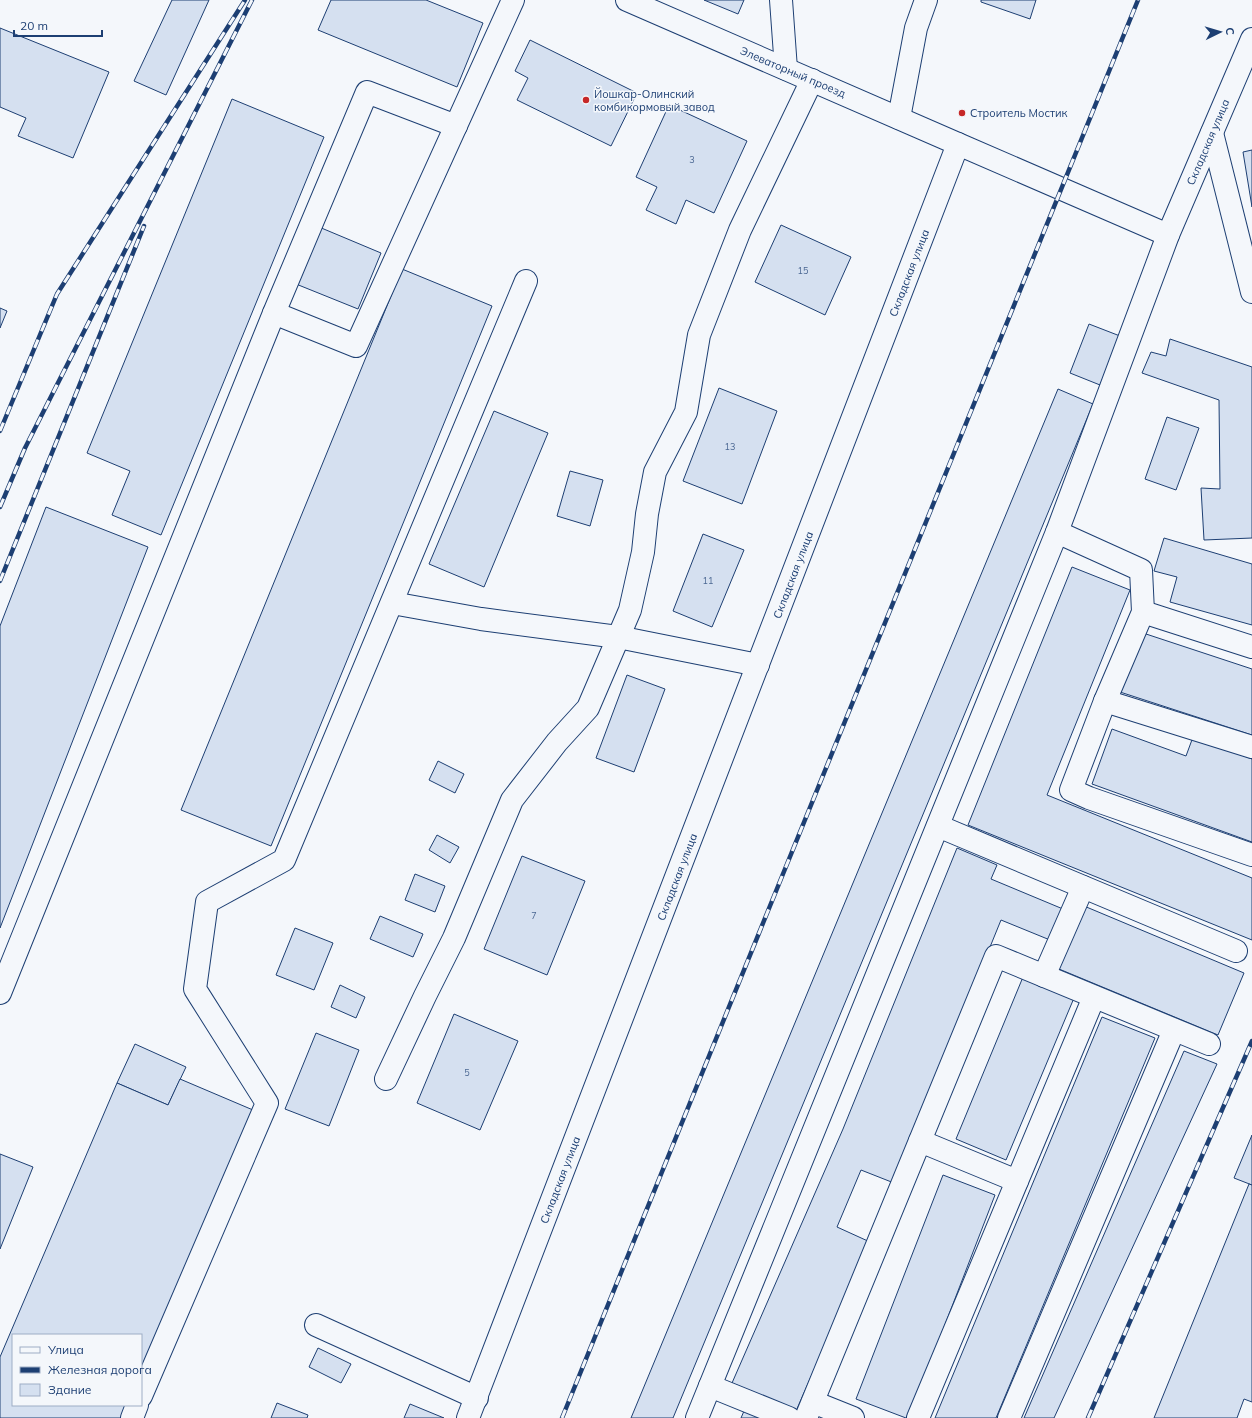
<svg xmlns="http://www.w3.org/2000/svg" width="1252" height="1418" font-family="Mulish,sans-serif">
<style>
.building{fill:#d5e0f0;stroke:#1d3f73}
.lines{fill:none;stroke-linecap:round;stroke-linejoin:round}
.minor-casing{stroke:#1d3f73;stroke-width:24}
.minor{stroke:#f4f7fb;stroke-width:22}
.rail-casing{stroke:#1d3f73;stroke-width:4.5}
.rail{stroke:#f4f7fb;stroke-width:3;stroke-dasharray:9;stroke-linecap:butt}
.poi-dot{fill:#c62828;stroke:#f4f7fb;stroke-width:1.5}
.labels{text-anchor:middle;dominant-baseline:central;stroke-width:3;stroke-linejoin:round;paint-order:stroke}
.number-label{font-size:9px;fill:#4b6792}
.street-label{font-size:11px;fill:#1d3f73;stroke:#f4f7fb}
.poi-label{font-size:11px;fill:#1d3f73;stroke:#f4f7fb;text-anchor:start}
</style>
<rect width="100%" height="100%" fill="#f4f7fb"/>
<g class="building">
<path d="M172,0H209L166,95L134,81Z"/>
<path d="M331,0H426L483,23L457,87L318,30Z"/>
<path d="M704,0H744L738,14Z"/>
<path d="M981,0H1036L1030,19L981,2Z"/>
<path d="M0,28L109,72L73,158L18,136L26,118L0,107Z"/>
<path d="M530,40L637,93L611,146L517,100L528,78L515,71Z"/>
<path d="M232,99L324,137L161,535L112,515L130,471L87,453Z"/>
<path d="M669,105L747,141L714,213L686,200L676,224L646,210L657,187L636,177Z"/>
<path d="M1252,150V207L1243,152Z"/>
<path d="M781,225L851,257L825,315L755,282Z"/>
<path d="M319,227L381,253L358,309L296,284Z"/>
<path d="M402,269L492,306L271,846L181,810Z"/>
<path d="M0,308L7,311L0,328Z"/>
<path d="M1089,324L1120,336L1100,385L1070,373Z"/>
<path d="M1170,339L1252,367V538L1204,540L1201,488L1220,489L1219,400L1142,373L1151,352L1166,356Z"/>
<path d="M719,388L777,411L742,504L683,481Z"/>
<path d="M1058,389L1093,404L673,1418H631Z"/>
<path d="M494,411L548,433L484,587L429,564Z"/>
<path d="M1167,417L1199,428L1176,490L1145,479Z"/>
<path d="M570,471L603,480L590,526L557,516Z"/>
<path d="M46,507L148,547L0,928V626Z"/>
<path d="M703,534L744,550L712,627L673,611Z"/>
<path d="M1164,538L1252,564V625L1170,602L1177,577L1154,571Z"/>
<path d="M1072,567L1130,590L1047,795L1252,878V940L968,825Z"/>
<path d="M1140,632L1252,669V735L1120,692Z"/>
<path d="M627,675L665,689L634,772L596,758Z"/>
<path d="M1112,729L1186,756L1193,737L1252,759V842L1092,784Z"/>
<path d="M438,761L464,774L455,793L429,780Z"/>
<path d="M437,835L459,847L450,863L429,850Z"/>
<path d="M957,848L997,865L991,879L1063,909L1050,940L1001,920L894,1183L861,1170L837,1227L870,1242L796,1411L732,1383L843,1129Z"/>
<path d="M522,856L585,881L547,975L484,949Z"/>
<path d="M415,874L445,886L435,912L405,900Z"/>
<path d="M1084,906L1244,973L1218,1035L1059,969Z"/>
<path d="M380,916L423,934L413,957L370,939Z"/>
<path d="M295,928L333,943L314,990L276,975Z"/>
<path d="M1023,977L1074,998L1006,1160L956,1139Z"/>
<path d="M340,985L365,997L356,1018L331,1007Z"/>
<path d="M454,1014L518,1041L480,1130L417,1103Z"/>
<path d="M1102,1017L1155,1038L996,1418H935Z"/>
<path d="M316,1033L359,1050L329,1126L285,1109Z"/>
<path d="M135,1044L186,1067L168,1105L117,1083Z"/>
<path d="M1184,1051L1217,1064L1054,1418H1024Z"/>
<path d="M180,1079L253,1110L141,1374V1335H13V1405H128L122,1418H0V1357L117,1083L168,1105Z"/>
<path d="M1252,1135V1185L1234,1178Z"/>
<path d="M0,1154L33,1167L0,1249Z"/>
<path d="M943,1175L995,1195L909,1418H906L856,1399Z"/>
<path d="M1249,1184L1252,1185V1402L1244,1399L1237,1418H1154Z"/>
<path d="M318,1348L351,1364L341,1383L309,1367Z"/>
<path d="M277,1403L308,1415L307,1418H271Z"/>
<path d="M410,1404L444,1418H404Z"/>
<path d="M744,1411L763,1418H741Z"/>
</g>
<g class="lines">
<defs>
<g id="minor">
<path d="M627,0L958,144"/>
<path d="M781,0L786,69"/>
<path d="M899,118L916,28L926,0"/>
<path d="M1212,133L1252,292"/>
<path d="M274,313L356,346L513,0"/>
<path d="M1057,532L1141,570L1143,612L1105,701L1071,790L1089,798L1252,855"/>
<path d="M392,603L481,619L618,637L758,665"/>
<path d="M1143,612L1252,647"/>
<path d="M1105,701L1252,747"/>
<path d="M938,826L1236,951"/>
<path d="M1044,976L1083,887"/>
<path d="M0,993L274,313L367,92L456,126"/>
<path d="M386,1079L425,996L454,938L512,800L557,742L588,708L630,610L643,552L647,514L655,472L686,412L699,335L740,230L812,80"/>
<path d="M920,1141L1017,1181"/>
<path d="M316,1325L477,1398"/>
<path d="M710,1386L789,1418"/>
<path d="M141,1396L267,1103L195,989L207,902L284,860L526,281"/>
<path d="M813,1402L853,1418"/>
<path d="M132,1418L137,1405"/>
<path d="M468,1418L958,144L1168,235L1252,39"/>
<path d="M697,1418L1057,532L1168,235"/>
<path d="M806,1418L996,956L1209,1044"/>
<path d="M918,1418L1094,997"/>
<path d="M1009,1418L1174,1030"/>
</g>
</defs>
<use href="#minor" class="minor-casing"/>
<use href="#minor" class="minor"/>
<defs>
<g id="rail">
<path d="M0,431L57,294L245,0"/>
<path d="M0,507L25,448L252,0"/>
<path d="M0,581L144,226"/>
<path d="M562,1418L1138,0"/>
<path d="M1088,1418L1252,1041"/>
</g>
</defs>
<use href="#rail" class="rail-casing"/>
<use href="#rail" class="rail"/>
</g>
<g class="poi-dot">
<circle cx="586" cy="100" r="4"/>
<circle cx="962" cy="113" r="4"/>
</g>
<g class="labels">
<g class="number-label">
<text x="692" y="159">3</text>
<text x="803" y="270">15</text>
<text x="730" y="446">13</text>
<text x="708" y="580">11</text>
<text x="534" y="915">7</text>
<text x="467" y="1072">5</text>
</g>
<g class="street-label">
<text transform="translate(793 72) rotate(23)">Элеваторный проезд</text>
<text transform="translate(1208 142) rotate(-67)">Складская улица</text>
<text transform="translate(909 273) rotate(-69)">Складская улица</text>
<text transform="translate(793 575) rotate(-69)">Складская улица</text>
<text transform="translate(677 877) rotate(-69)">Складская улица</text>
<text transform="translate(560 1180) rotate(-69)">Складская улица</text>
</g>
<g class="poi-label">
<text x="594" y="94">Йошкар-Олинский<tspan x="594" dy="13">комбикормовый завод</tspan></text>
<text x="970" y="113">Строитель Мостик</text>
</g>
</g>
<rect x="12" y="1334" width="130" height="72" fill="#f4f7fb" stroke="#9eadc5"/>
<rect x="20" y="1347" width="20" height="6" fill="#f4f7fb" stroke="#9eadc5"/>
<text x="48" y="1354" font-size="12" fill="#1d3f73">Улица</text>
<rect x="20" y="1367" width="20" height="6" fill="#1d3f73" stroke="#9eadc5"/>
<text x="48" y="1374" font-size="12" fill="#1d3f73">Железная дорога</text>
<rect x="20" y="1384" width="20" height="12" fill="#d5e0f0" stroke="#9eadc5"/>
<text x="48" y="1394" font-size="12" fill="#1d3f73">Здание</text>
<g transform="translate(1220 32) rotate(85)" stroke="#f4f7fb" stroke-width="3" paint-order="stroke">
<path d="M0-3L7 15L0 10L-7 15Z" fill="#1d3f73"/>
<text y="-6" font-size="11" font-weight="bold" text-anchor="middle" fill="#1d3f73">С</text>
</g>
<path d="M14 30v6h88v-6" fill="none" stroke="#1d3f73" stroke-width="2"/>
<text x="20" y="30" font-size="12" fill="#1d3f73" stroke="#f4f7fb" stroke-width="3" paint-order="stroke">20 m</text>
</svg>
